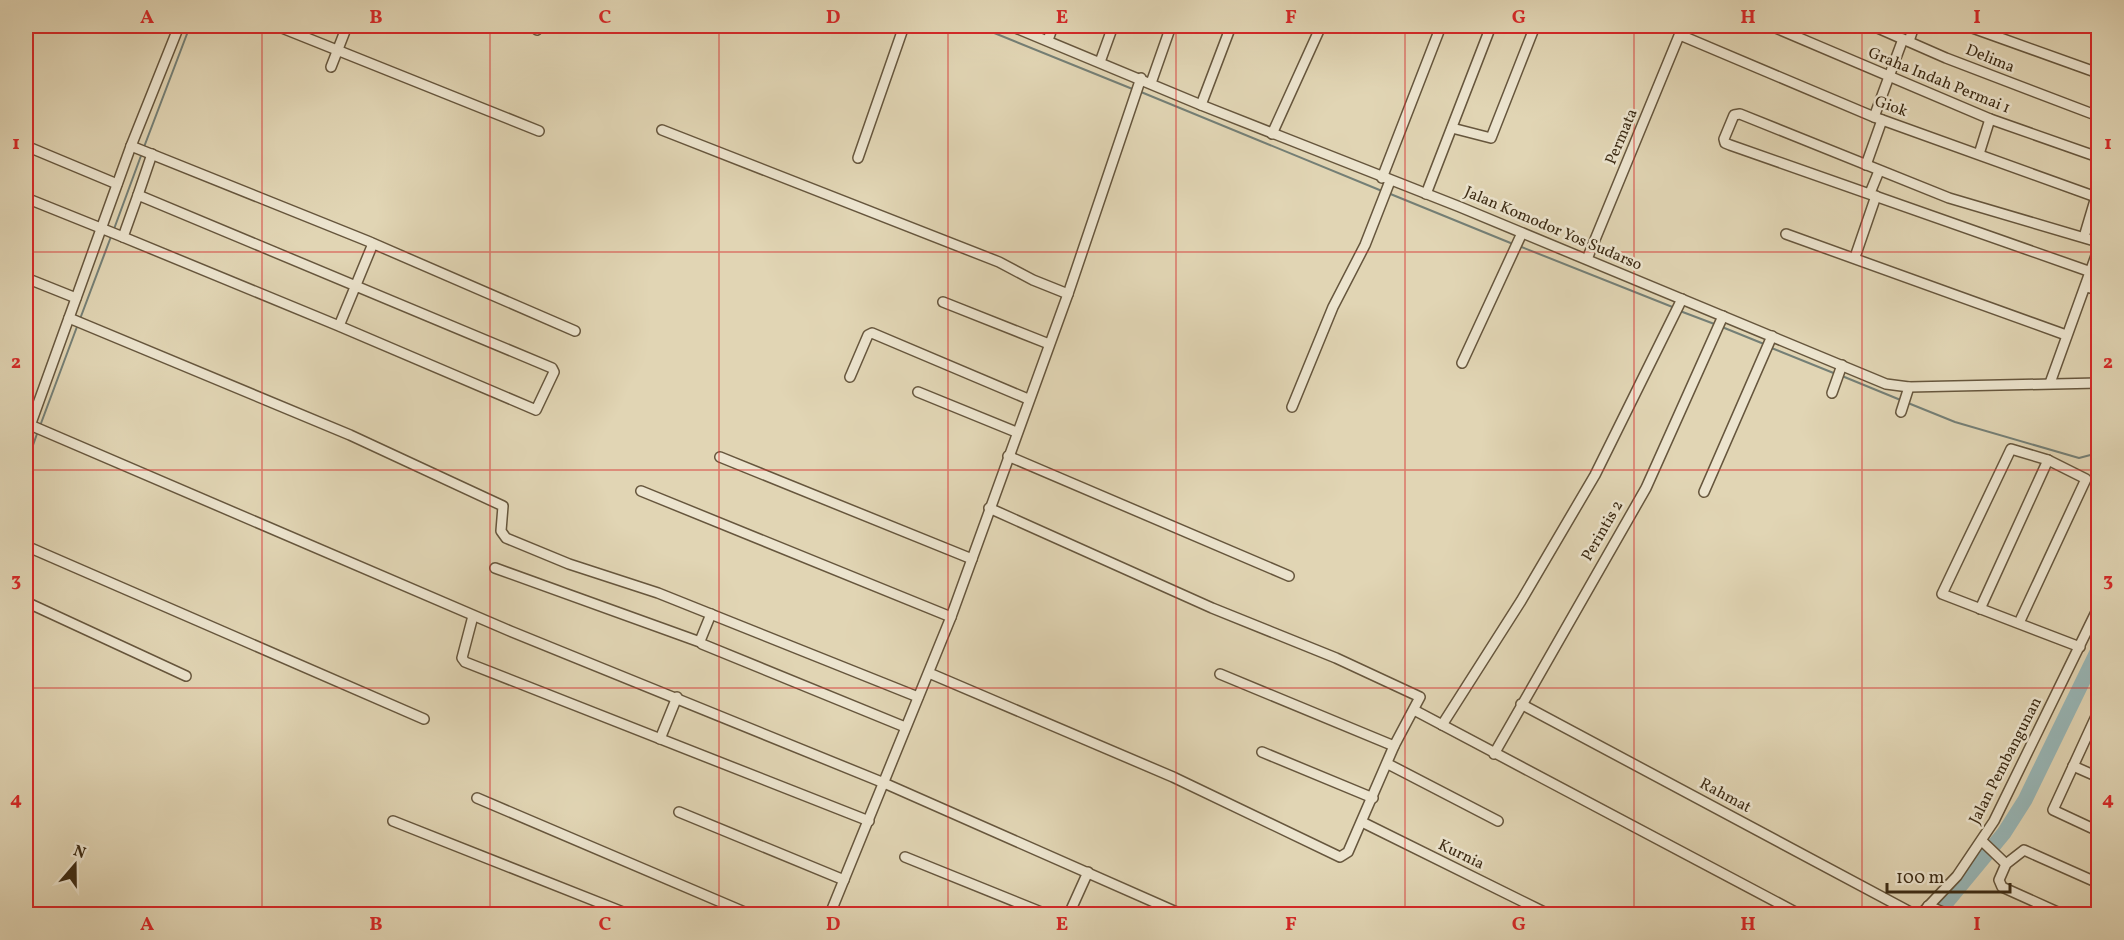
<svg xmlns="http://www.w3.org/2000/svg" width="2124" height="940" font-family="Vollkorn,serif">
<style>
.lines{fill:none;stroke-linecap:round;stroke-linejoin:round}
.stream{stroke:#747f76;stroke-width:2}
.river{stroke:#98b6b6;stroke-width:15}
.minor-casing{stroke:#66563d;stroke-width:12}
.minor{stroke:#ece4ce;stroke-width:9}
.grid{fill:none;stroke:#d62828;stroke-width:1.5;stroke-opacity:0.55}
.labels{text-anchor:middle;dominant-baseline:central;stroke-width:5;stroke-linejoin:round;paint-order:stroke}
.street-label{font-size:16px;fill:#3d2c15;stroke:#ece4ce}
.neatline{fill:none;stroke:#d62828;stroke-width:2}
.grid-label{font-size:20px;text-anchor:middle;font-weight:bold;fill:#d62828}
</style>
<rect width="100%" height="100%" fill="#e1d5b4"/>
<filter id="stains"><feTurbulence type="fractalNoise" baseFrequency=".00333" numOctaves="4"/><feColorMatrix values="0 0 0 0 .2 0 0 0 0 .09 0 0 0 0 .02 0 0 0 .5 -.17"/></filter>
<radialGradient id="worn" r=".72"><stop offset=".6" stop-color="#630" stop-opacity="0"/><stop offset="1" stop-color="#630" stop-opacity=".3"/></radialGradient>
<g class="lines">
<g class="stream">
<path d="M977,26L1135,90"/>
<path d="M1141,92L1382,191"/>
<path d="M144,147L190,26"/>
<path d="M1388,193L1513,244"/>
<path d="M114,229L142,153"/>
<path d="M1519,246L1675,308"/>
<path d="M1680,311L1717,325"/>
<path d="M80,319L112,234"/>
<path d="M1722,327L1764,344"/>
<path d="M1769,347L1836,374"/>
<path d="M1842,376L1903,401"/>
<path d="M1908,403L1955,422L2079,458L2098,453"/>
<path d="M40,426L78,324"/>
<path d="M26,465L38,431"/>
</g>
<path class="river" d="M1937,914L2004,833L2025,800L2098,650"/>
<defs>
<g id="minor">
<path d="M277,26L539,131"/>
<path d="M1011,26L1201,105L1460,207L1886,384L1909,387L2098,383"/>
<path d="M1771,26L1990,119L2098,157"/>
<path d="M1873,26L1946,58L2098,116"/>
<path d="M1967,26L2098,73"/>
<path d="M2092,26L2098,28"/>
<path d="M537,30L539,26"/>
<path d="M1680,35L1874,117L2096,197"/>
<path d="M1048,40L1053,26"/>
<path d="M1909,41L1914,26"/>
<path d="M1100,62L1113,26"/>
<path d="M331,67L347,26"/>
<path d="M1151,83L1171,26"/>
<path d="M1201,105L1231,26"/>
<path d="M1874,117L1903,39"/>
<path d="M1452,128L1491,138L1535,26"/>
<path d="M662,130L999,262L1033,280L1068,294"/>
<path d="M1272,134L1321,26"/>
<path d="M26,146L117,184"/>
<path d="M131,146L370,242L372,246L339,326L536,410L554,372L552,368L138,195L123,237L339,326"/>
<path d="M1979,154L1990,119"/>
<path d="M858,158L904,26"/>
<path d="M1866,165L1882,120"/>
<path d="M1382,178L1441,26"/>
<path d="M1870,193L1879,171"/>
<path d="M1426,194L1491,26"/>
<path d="M138,195L152,154"/>
<path d="M26,198L123,237"/>
<path d="M1786,234L2066,335"/>
<path d="M2084,237L2098,190"/>
<path d="M372,243L575,331"/>
<path d="M1855,257L1876,196"/>
<path d="M1587,259L1683,26"/>
<path d="M2091,272L1730,145L1725,143L1724,139L1734,115L1740,114L1949,198L2098,242"/>
<path d="M26,278L76,298"/>
<path d="M2086,287L2098,290"/>
<path d="M943,302L1049,344"/>
<path d="M69,318L350,435L503,506L501,531L506,538L569,564L658,593L918,697"/>
<path d="M1462,363L1522,233"/>
<path d="M850,377L868,335L872,333L1028,399"/>
<path d="M2050,383L2098,250"/>
<path d="M918,392L1016,432"/>
<path d="M1832,393L1842,365"/>
<path d="M1292,407L1333,307L1365,245L1390,181"/>
<path d="M1901,412L1909,387"/>
<path d="M30,425L510,631L884,783L1181,914"/>
<path d="M26,437L131,146L179,26"/>
<path d="M1008,456L1289,576"/>
<path d="M720,457L972,559"/>
<path d="M641,491L951,617"/>
<path d="M1704,492L1772,336"/>
<path d="M26,546L424,719"/>
<path d="M495,568L700,642"/>
<path d="M26,602L186,676"/>
<path d="M1980,609L2048,460"/>
<path d="M711,614L700,641L702,644L905,727"/>
<path d="M473,616L462,658L465,662L869,821"/>
<path d="M2019,623L2086,479L2048,460L2011,449L1942,594L2080,647"/>
<path d="M929,673L1173,777L1340,857L1348,852L1394,746L1420,697L1336,658L1212,608L989,508"/>
<path d="M1220,674L1394,746"/>
<path d="M1521,704L1914,914"/>
<path d="M1414,710L1799,914"/>
<path d="M2098,712L2053,810L2098,831"/>
<path d="M1442,725L1521,601L1595,475L1682,299"/>
<path d="M660,739L677,697"/>
<path d="M1262,752L1373,798"/>
<path d="M1494,754L1646,488L1723,316"/>
<path d="M1388,764L1498,821"/>
<path d="M2073,766L2098,777"/>
<path d="M477,798L749,914"/>
<path d="M679,812L844,880"/>
<path d="M393,821L628,914"/>
<path d="M1362,822L1548,914"/>
<path d="M1982,841L2006,864"/>
<path d="M905,857L1046,914"/>
<path d="M1928,906L1948,914"/>
<path d="M830,914L951,617L1068,294L1141,78"/>
<path d="M1069,914L1088,872"/>
<path d="M1921,914L1957,876L1994,821L2098,608"/>
<path d="M2062,914L2002,887L1999,880L2006,864L2024,850L2098,883"/>
</g>
</defs>
<use href="#minor" class="minor-casing"/>
<use href="#minor" class="minor"/>
</g>
<path class="grid" d="M262,26V914M490,26V914M719,26V914M948,26V914M1176,26V914M1405,26V914M1634,26V914M1862,26V914M26,252H2098M26,470H2098M26,688H2098"/>
<g class="labels">
<g class="street-label">
<text transform="translate(1990 59) rotate(22)">Delima</text>
<text transform="translate(1939 81) rotate(22)">Graha Indah Permai 1</text>
<text transform="translate(1891 107) rotate(20)">Giok</text>
<text transform="translate(1622 137) rotate(-67)">Permata</text>
<text transform="translate(1553 229) rotate(23)">Jalan Komodor Yos Sudarso</text>
<text transform="translate(1603 531) rotate(-60)">Perintis 2</text>
<text transform="translate(2006 761) rotate(-63)">Jalan Pembangunan</text>
<text transform="translate(1725 796) rotate(28)">Rahmat</text>
<text transform="translate(1461 855) rotate(26)">Kurnia</text>
</g>
</g>
<rect width="2124" height="940" fill="none" stroke="#e1d5b4" stroke-width="66"/>
<g transform="translate(75 865) rotate(20)" stroke="#ece4ce" stroke-width="4.5" paint-order="stroke">
<path d="M0-4.5L10 22L0 15L-10 22Z" fill="#3d2c15"/>
<text y="-9" font-size="16" font-weight="bold" text-anchor="middle" fill="#3d2c15">N</text>
</g>
<path d="M1887 883v9h123v-9" fill="none" stroke="#3d2c15" stroke-width="3"/>
<text x="1896" y="883" font-size="18" fill="#3d2c15" stroke="#ece4ce" stroke-width="4.5" paint-order="stroke">100 m</text>
<rect x="33" y="33" width="2058" height="874" class="neatline"/>
<g class="grid-label">
<text x="147" y="23">A</text>
<text x="376" y="23">B</text>
<text x="605" y="23">C</text>
<text x="833" y="23">D</text>
<text x="1062" y="23">E</text>
<text x="1291" y="23">F</text>
<text x="1519" y="23">G</text>
<text x="1748" y="23">H</text>
<text x="1977" y="23">I</text>
<text x="16" y="149">1</text>
<text x="2108" y="149">1</text>
<text x="16" y="368">2</text>
<text x="2108" y="368">2</text>
<text x="16" y="586">3</text>
<text x="2108" y="586">3</text>
<text x="16" y="805">4</text>
<text x="2108" y="805">4</text>
<text x="147" y="930">A</text>
<text x="376" y="930">B</text>
<text x="605" y="930">C</text>
<text x="833" y="930">D</text>
<text x="1062" y="930">E</text>
<text x="1291" y="930">F</text>
<text x="1519" y="930">G</text>
<text x="1748" y="930">H</text>
<text x="1977" y="930">I</text>
</g>
<rect width="100%" height="100%" filter="url(#stains)"/>
<rect width="100%" height="100%" fill="url(#worn)"/>
</svg>
